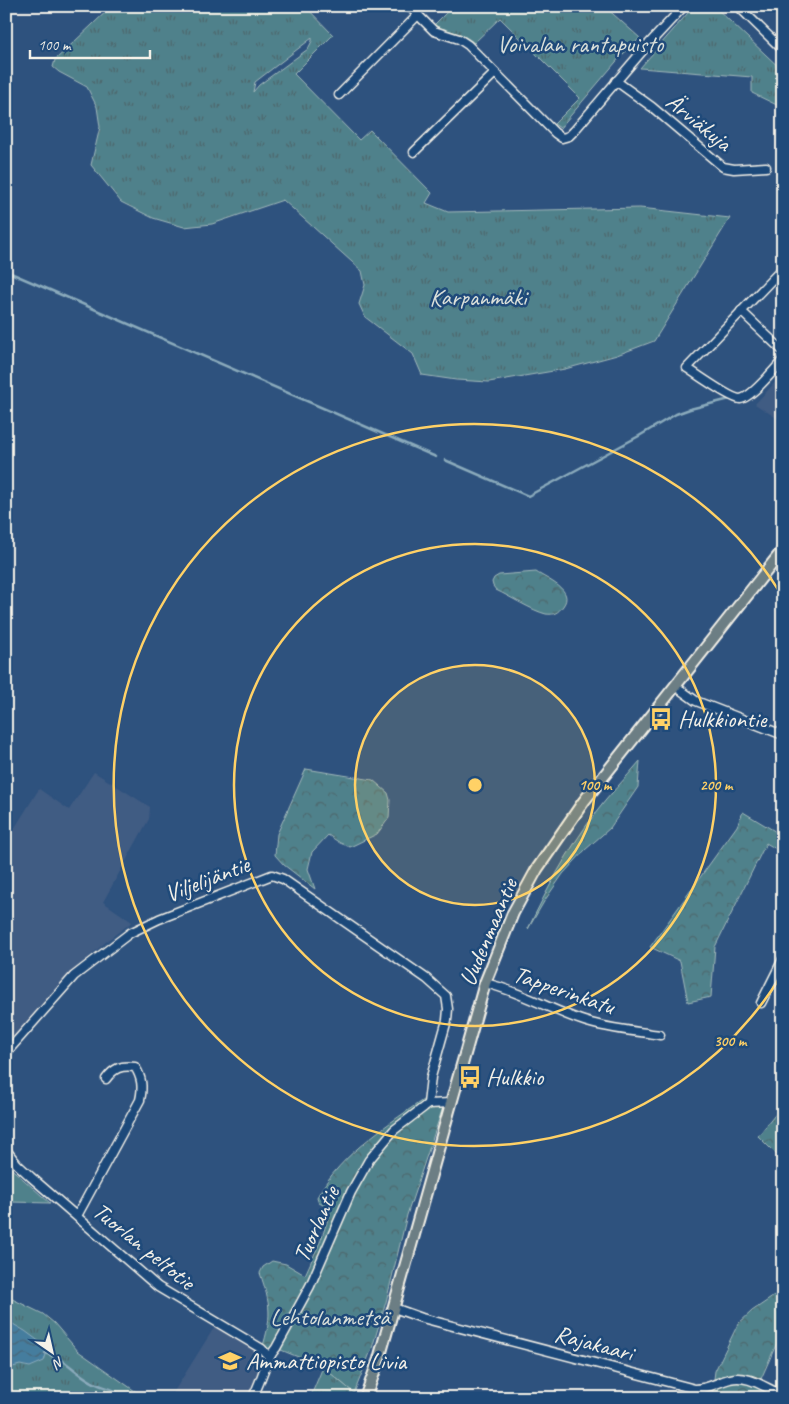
<svg xmlns="http://www.w3.org/2000/svg" width="789" height="1404" font-family="Caveat,sans-serif">
<style>
.built{fill:#415c83}
.grass{fill:#50818b;stroke:#a2b9ba}
.forest{fill:url(#forest-crowns);stroke:#a2b9ba}
.park{fill:url(#park-tufts);stroke:#a2b9ba;fill-rule:evenodd}
.water{fill:url(#water-waves);stroke:#8babbc}
.lines{fill:none;stroke-linecap:round;stroke-linejoin:round}
.stream{stroke:#8babbc;stroke-width:2.5}
.minor-casing{stroke:#f4f1e8;stroke-width:11}
.major-casing{stroke:#f4f1e8;stroke-width:14}
.minor{stroke:#1f4a7a;stroke-width:8}
.major{stroke:#6c7e84;stroke-width:10}
.ring{fill:none;stroke:#ffd166;stroke-width:2.5}
.labels{text-anchor:middle;dominant-baseline:central;stroke-width:5;stroke-linejoin:round;paint-order:stroke}
.park-label{font-size:24px;fill:#dbe0da;stroke:#1f4a7a}
.street-label{font-size:24px;fill:#f4f1e8;stroke:#1f4a7a}
.poi-label{font-size:24px;fill:#f4f1e8;stroke:#1f4a7a;text-anchor:start}
.centre{fill:#ffd166;stroke:#1f4a7a;stroke-width:2.5}
.ring-label{font-size:15px;text-anchor:middle;font-weight:bold;fill:#ffd166;stroke:#1f4a7a;stroke-width:5;stroke-linejoin:round;paint-order:stroke}
</style>
<defs>
<pattern id="forest-crowns" width="20" height="18" patternUnits="userSpaceOnUse" patternTransform="scale(1.25)"><rect width="20" height="18" fill="#50818b"/><path d="M2 6a3 3 0 1 1 6 0M12 15a3 3 0 1 1 6 0" fill="none" stroke="#4d676c"/></pattern>
<pattern id="park-tufts" width="24" height="20" patternUnits="userSpaceOnUse" patternTransform="scale(1.25)"><rect width="24" height="20" fill="#50818b"/><path d="M3 7l-1-3M5 7V3M7 7l1-3M15 17l-1-3M17 17v-4M19 17l1-3" fill="none" stroke="#4d676c"/></pattern>
<pattern id="water-waves" width="16" height="10" patternUnits="userSpaceOnUse" patternTransform="scale(1.25)"><rect width="16" height="10" fill="#457d9e"/><path d="M0 5q4-4 8 0t8 0" fill="none" stroke="#476576"/></pattern>
</defs>
<rect width="100%" height="100%" fill="#2e527e"/>
<filter id="ink" filterUnits="userSpaceOnUse"><feTurbulence type="fractalNoise" baseFrequency=".02" numOctaves="2"/><feDisplacementMap in="SourceGraphic" scale="10" xChannelSelector="R" yChannelSelector="G"/><feConvolveMatrix kernelMatrix="1 2 1 2 8 2 1 2 1" color-interpolation-filters="sRGB"/></filter>
<g filter="url(#ink)">
<g class="built">
<path d="M783,374V422L755,404Z"/>
<path d="M94,772L150,807L149,819L103,902L132,922L108,940L66,977L6,1044V842L39,789L69,810Z"/>
<path d="M217,1323L268,1356L252,1398H170Z"/>
</g>
<path class="grass" d="M6,1164L50,1203L11,1202L6,1200Z"/>
<g class="forest">
<path d="M536,572C548,580 575,590 563,606C558,613 554,615 546,614C533,611 509,596 496,590L493,586L492,582L494,578L499,575Z"/>
<path d="M640,761L638,787L610,828L585,850L563,874L545,900L528,929C547,889 568,850 594,815C608,796 625,779 640,761Z"/>
<path d="M306,769L373,780L388,793L390,800L389,818L377,834L350,847L340,843L328,835L312,852L308,869L315,889L284,865L275,855L277,834Z"/>
<path d="M743,812L783,836V853L766,843L715,947L711,997L688,1002L680,961L650,947L737,826Z"/>
<path d="M430,1095L428,1104H444L407,1215L386,1302L372,1348L354,1393L323,1367L276,1348L268,1356L262,1349C272,1317 271,1305 260,1273L263,1267L272,1261L286,1264L305,1275L321,1240L330,1213L327,1207L319,1203L317,1197C342,1152 389,1124 430,1095Z"/>
<path d="M783,1105V1161L758,1136Z"/>
<path d="M783,1290V1329L757,1388L780,1398H713L712,1395L715,1371L738,1324L752,1311Z"/>
</g>
<g class="park">
<path d="M112,6H305L333,35L294,74L359,140L370,130L432,193L426,203L448,212L640,208L730,218L654,341L617,355L565,369L489,382L456,380L422,375L413,354L365,317L359,304L365,285L362,271L283,200L212,224L184,227L153,218L121,202L91,165L100,127L97,107L87,87L59,72L53,67L55,60ZM312,38V41L308,49L259,85L253,92L255,82Z"/>
<path d="M453,6H604L640,38L621,56L560,128L554,124L580,98L500,18L474,43C462,32 448,32 434,25Z"/>
<path d="M694,6H714L783,71V108L752,93V77L640,68Z"/>
<path d="M6,1296L43,1314L54,1323L78,1351L145,1398H6Z"/>
<path d="M323,1367L354,1393L352,1398H310Z"/>
</g>
<path class="water" d="M6,1320L25,1331L48,1348L44,1361L30,1367L20,1365L6,1369Z"/>
<g class="lines">
<g class="stream">
<path d="M6,271L436,457"/>
<path d="M445,460L528,496L639,436L676,414L690,409L730,399"/>
<path d="M45,1353C51,1356 57,1358 63,1361C75,1369 85,1380 99,1385C108,1389 116,1388 122,1398"/>
</g>
<defs>
<g id="minor">
<path d="M409,6L434,31L459,39L468,45L555,133L562,138L569,136L574,131L645,48L684,6"/>
<path d="M738,6L783,50"/>
<path d="M616,81L652,107L723,167L734,169L766,167"/>
<path d="M339,95L418,15"/>
<path d="M414,152L495,73"/>
<path d="M783,268L687,368C696,374 731,399 740,399C751,398 775,369 783,360"/>
<path d="M741,311L783,351"/>
<path d="M675,686L696,701L783,735"/>
<path d="M485,983C520,991 550,1010 584,1021C608,1029 635,1031 660,1035"/>
<path d="M761,1003L783,959"/>
<path d="M6,1053L74,976L130,933L159,919L272,875L283,879L427,979L446,996L448,1009L447,1020L431,1077L428,1104"/>
<path d="M6,1150L17,1164L31,1177L158,1287L262,1349L268,1356"/>
<path d="M77,1216L140,1100C143,1087 142,1078 135,1067C121,1065 114,1068 106,1079"/>
<path d="M394,1308L422,1318L695,1389C709,1389 717,1382 730,1379C749,1374 766,1389 783,1395"/>
<path d="M252,1398C262,1382 264,1361 276,1348L310,1286L351,1192L369,1160L394,1130L428,1104L451,1103"/>
</g>
<path id="major" d="M365,1398L379,1359L485,983L513,913L537,869L584,801L783,550"/>
</defs>
<use href="#minor" class="minor-casing"/>
<use href="#major" class="major-casing"/>
<use href="#minor" class="minor"/>
<use href="#major" class="major"/>
</g>
</g>
<circle cx="475" cy="785" r="120" fill="#ffd166" fill-opacity=".12"/>
<g class="ring">
<circle cx="475" cy="785" r="120"/>
<circle cx="475" cy="785" r="241"/>
<path d="M781 976A361 361 0 1 1 781 594"/>
</g>
<defs>
<symbol id="bus-bare" viewBox="-9 -9 18 18"><path d="M-5-6H5V4H4V6H2V4H-2V6H-4V4H-5ZM-3.5-4V0h7V-4ZM-3.5 1.2v1.5H-2V1.2ZM2 1.2v1.5H3.5V1.2Z" fill="#ffd166" stroke="#1f4a7a" stroke-width="2.5" paint-order="stroke"/></symbol>
<symbol id="school-bare" viewBox="-9 -9 18 18"><path d="M0-5L7-2L0 1L-7-2ZM-4 1L0 2.5L4 1V4Q0 6-4 4Z" fill="#ffd166" stroke="#1f4a7a" stroke-width="2.5" paint-order="stroke"/></symbol>
</defs>
<g fill-rule="evenodd">
<use href="#bus-bare" x="645" y="703" width="32" height="32"/>
<use href="#bus-bare" x="454" y="1061" width="32" height="32"/>
<use href="#school-bare" x="214" y="1345" width="32" height="32"/>
</g>
<g class="labels">
<g class="park-label">
<text x="580" y="44">Voivalan rantapuisto</text>
<text x="478" y="297">Karpanmäki</text>
<text x="330" y="1317">Lehtolanmetsä</text>
</g>
<g class="street-label">
<text transform="translate(699 122) rotate(39)">Ärviäkuja</text>
<text transform="translate(207 879) rotate(-21)">Viljelijäntie</text>
<text transform="translate(488 932) rotate(-67)">Uudenmaantie</text>
<text transform="translate(564 990) rotate(19)">Tapperinkatu</text>
<text transform="translate(316 1224) rotate(-66)">Tuorlantie</text>
<text transform="translate(144 1246) rotate(39)">Tuorlan peltotie</text>
<text transform="translate(594 1343) rotate(15)">Rajakaari</text>
</g>
<g class="poi-label">
<text x="678" y="719">Hulkkiontie</text>
<text x="486" y="1077">Hulkkio</text>
<text x="246" y="1361">Ammattiopisto Livia</text>
</g>
</g>
<circle cx="475" cy="785" r="8" class="centre"/>
<g class="ring-label">
<text x="595" y="790">100 m</text>
<text x="716" y="790">200 m</text>
<text x="730" y="1046">300 m</text>
</g>
<rect width="789" height="1404" fill="none" stroke="#1f4a7a" stroke-width="25"/>
<rect x="12" y="12" width="764" height="1379" fill="none" stroke="#f4f1e8" stroke-width="2" filter="url(#ink)"/>
<g transform="translate(52 1352) rotate(146)" stroke="#1f4a7a" stroke-width="4" paint-order="stroke">
<path d="M0-4L9 19L0 12L-9 19Z" fill="#f4f1e8"/>
<text y="-8" font-size="14" font-weight="bold" text-anchor="middle" fill="#f4f1e8">N</text>
</g>
<path d="M30 50v8h120v-8" fill="none" stroke="#f4f1e8" stroke-width="2.5"/>
<text x="38" y="50" font-size="15" fill="#f4f1e8" stroke="#1f4a7a" stroke-width="4" paint-order="stroke">100 m</text>
</svg>
